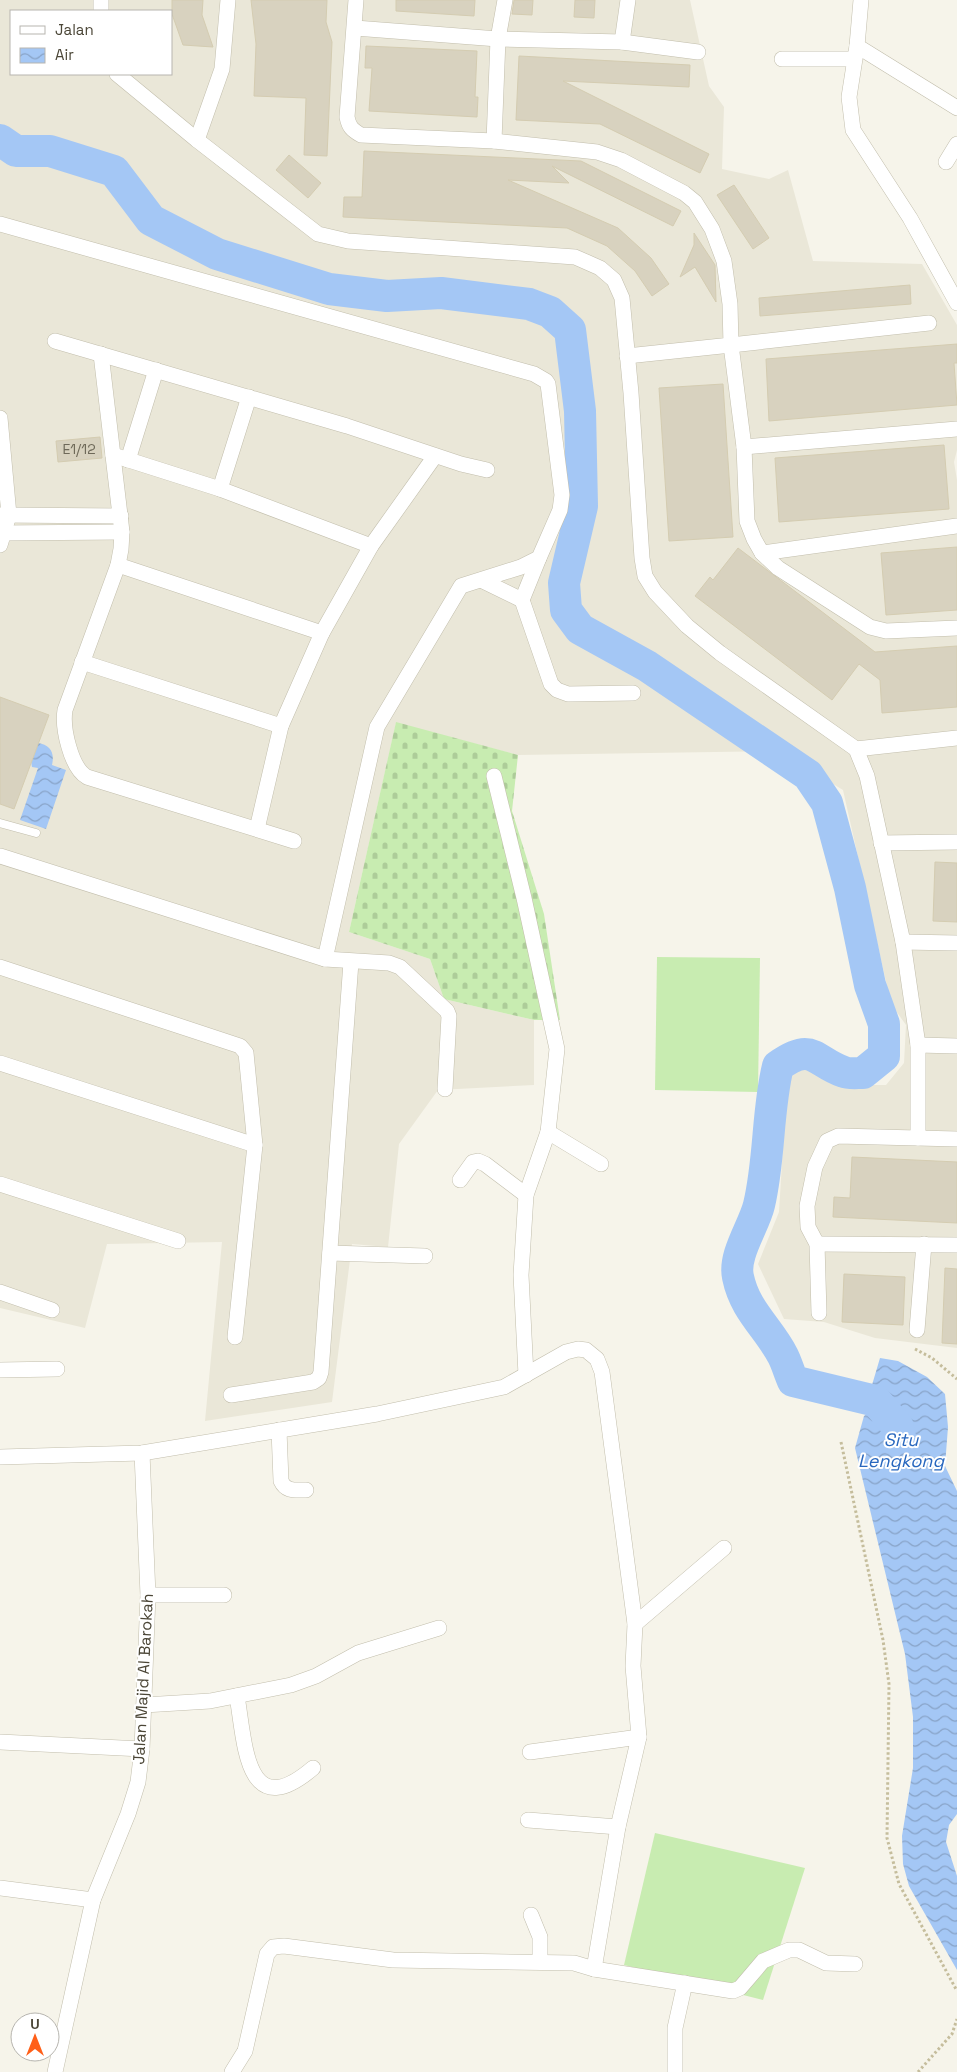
<svg xmlns="http://www.w3.org/2000/svg" width="957" height="2072" font-family="'Space Grotesk',sans-serif">
<style>
.residential{fill:#eae7d8;fill-rule:evenodd}
.cemetery{fill:url(#cemetery-stones)}
.garden{fill:#c8ecb1}
.water{fill:url(#water-waves)}
.lines{fill:none;stroke-linecap:round;stroke-linejoin:round}
.river{stroke:#a4c7f5;stroke-width:32}
.building{fill:#d8d2bf;stroke:#d4ccb1}
.lane-casing{stroke:#c2beac;stroke-width:9}
.street-casing{stroke:#c2beac;stroke-width:16}
.path{stroke:#c5bd9c;stroke-width:3;stroke-dasharray:2.5 2.5;stroke-linecap:butt}
.lane{stroke:#fff;stroke-width:8}
.street{stroke:#fff;stroke-width:15}
.labels{text-anchor:middle;dominant-baseline:central;stroke-width:4;stroke-linejoin:round;paint-order:stroke}
.number-label{font-size:14px;fill:#6e6959}
.street-label{font-size:16px;fill:#4b4637;stroke:#fff}
.water-label{font-size:18px;font-style:italic;fill:#2867be;stroke:#fff}
</style>
<defs>
<pattern id="cemetery-stones" width="16" height="16" patternUnits="userSpaceOnUse" patternTransform="scale(1.25)"><rect width="16" height="16" fill="#c8ecb1"/><path d="M2 7V4a2 2 0 0 1 4 0v3zM10 15v-3a2 2 0 0 1 4 0v3z" fill="#adcc99"/></pattern>
<pattern id="water-waves" width="16" height="10" patternUnits="userSpaceOnUse" patternTransform="scale(1.25)"><rect width="16" height="10" fill="#a4c7f5"/><path d="M0 5q4-4 8 0t8 0" fill="none" stroke="#88a3c7"/></pattern>
</defs>
<rect width="100%" height="100%" fill="#f6f4ea"/>
<path class="residential" d="M0,0H690L709,86L724,107L722,169L769,179L788,170L813,261L922,264L957,325V450L954,462L957,480V1348L875,1338L824,1322L784,1319L758,1264L779,1212L787,1079L806,1061L850,1085H886L904,1063L906,1025L891,1004L843,790L779,751L518,755L396,723L349,932L430,959L444,999L534,1020V1085L438,1090L399,1144L388,1247L352,1244L332,1402L205,1421L222,1242L107,1244L85,1328L0,1308ZM11,11H171V74H11Z"/>
<path class="cemetery" d="M396,722L518,755L512,811L544,914L560,1020H534L444,999L430,959L349,932Z"/>
<g class="garden">
<path d="M657,957L760,958L758,1092L655,1090Z"/>
<path d="M655,1833L805,1868L763,2000L624,1965Z"/>
</g>
<g class="water">
<path d="M38,743C50,745 55,752 52,765L66,770L46,829L20,820L38,768L32,767L31,761Z"/>
<path d="M880,1358L898,1361L927,1377L945,1394L948,1427L945,1466L957,1491V1814L949,1825L946,1842L957,1876V1970L909,1886L903,1864L902,1836L913,1768V1717L905,1654L855,1448L864,1416C874,1410 876,1403 877,1391L872,1385Z"/>
</g>
<g class="lines">
<path class="river" d="M0,140L16,151H50L114,171L151,220L217,254L329,289L387,296L441,293L529,304L550,312L570,330L580,411L582,506L564,583L566,610L580,629L647,666L808,775L827,803L850,888L870,985L884,1024V1056L863,1073C857,1073 849,1074 844,1072C813,1061 813,1041 778,1066C767,1111 770,1159 759,1205C754,1226 733,1255 738,1277C745,1311 768,1327 783,1356C787,1364 789,1372 793,1381L876,1401L898,1427L900,1437"/>
</g>
<g class="building">
<path d="M172,0H203L202,15L213,47L183,45L172,14Z"/>
<path d="M251,0H327L326,22L332,42L327,156L304,155L306,98L254,96L256,44Z"/>
<path d="M396,0H475L474,16L396,11Z"/>
<path d="M514,0H533L532,15L512,14Z"/>
<path d="M575,0H595L594,18L574,17Z"/>
<path d="M366,46L477,51L475,97H478L477,117L369,111L372,68H365Z"/>
<path d="M519,56L690,65L689,87L563,81L709,154L700,173L600,124L516,120Z"/>
<path d="M364,151L581,161L681,211L673,226L552,166L569,183L508,180L618,228L651,258L669,284L652,296L635,271L607,246L567,228L343,217L344,197H362Z"/>
<path d="M289,155L321,183L308,198L276,170Z"/>
<path d="M734,185L769,238L753,249L717,195Z"/>
<path d="M694,233L715,265L716,302L695,267L680,277L694,245Z"/>
<path d="M910,285L911,304L760,316L759,298Z"/>
<path d="M957,344V363H954L957,405L769,421L766,359Z"/>
<path d="M723,384L733,537L669,541L659,388Z"/>
<path d="M100,437L102,458L58,462L56,441Z"/>
<path d="M944,445L949,509L779,522L775,458Z"/>
<path d="M957,547V610L886,615L881,553Z"/>
<path d="M738,548L875,652L957,646V707L882,713L880,680L859,664L832,700L695,596L710,577L713,580Z"/>
<path d="M0,697L49,715L14,809L0,804Z"/>
<path d="M935,862L957,863V922L933,921Z"/>
<path d="M852,1157L957,1162V1223L833,1217L834,1197L850,1198Z"/>
<path d="M945,1268L957,1269V1344L942,1343Z"/>
<path d="M844,1274L905,1277L903,1325L842,1322Z"/>
</g>
<g class="lines">
<defs>
<path id="lane" d="M0,823L36,833"/>
<g id="street">
<path d="M356,0L347,117C349,127 352,130 361,135L494,141L597,152L621,160L684,193L695,202L712,229L724,261L730,304L731,345L627,356"/>
<path d="M861,0L857,46L849,97L853,130L910,218L957,303"/>
<path d="M101,11V0"/>
<path d="M355,28L498,39L622,42L698,52"/>
<path d="M622,42L628,0"/>
<path d="M857,46L957,108"/>
<path d="M782,59H853"/>
<path d="M117,74L197,140L318,234L348,241L575,257L600,268L614,280L622,298L631,393L642,558L645,576L655,592L687,626L720,653L856,749L867,776L903,942L918,1045V1138"/>
<path d="M197,140L222,69L228,0"/>
<path d="M494,141L498,39L505,0"/>
<path d="M946,162L957,144"/>
<path d="M0,224L534,374L546,381L548,384L562,495L560,510L539,558L521,567L461,586L377,727L325,959"/>
<path d="M929,323L731,345L744,447L747,521L754,539L762,553L778,568L870,627L886,631L957,628"/>
<path d="M55,341L347,426L461,464L487,470"/>
<path d="M101,354L122,532L121,549L118,565L65,710C62,728 71,768 87,777L294,841"/>
<path d="M0,418L9,515L0,545"/>
<path d="M744,447L957,429"/>
<path d="M113,455L220,489L371,546"/>
<path d="M128,460L156,370"/>
<path d="M220,489L249,397"/>
<path d="M0,515L121,516"/>
<path d="M0,533L122,532"/>
<path d="M762,553L957,526"/>
<path d="M118,565L322,633L281,726L257,829"/>
<path d="M481,580L522,600L551,684L557,690L568,694L633,693"/>
<path d="M522,600L539,558"/>
<path d="M322,633L371,546L435,456"/>
<path d="M82,662L281,726"/>
<path d="M856,749L957,738"/>
<path d="M494,776L524,898L557,1049L548,1132L526,1195L521,1275L526,1375"/>
<path d="M881,843L957,842"/>
<path d="M0,856L325,959L389,963L400,967L447,1011L449,1016L445,1089"/>
<path d="M903,942L957,943"/>
<path d="M0,967L240,1046L246,1053L255,1145L235,1337"/>
<path d="M918,1045L957,1046"/>
<path d="M0,1063L255,1145"/>
<path d="M548,1132L601,1164"/>
<path d="M460,1180L473,1162L478,1161L485,1164L526,1195"/>
<path d="M0,1184L178,1241"/>
<path d="M817,1244L957,1245"/>
<path d="M330,1253L425,1256"/>
<path d="M0,1292L52,1310"/>
<path d="M819,1313L817,1244L808,1227L807,1206L815,1167L827,1141L838,1136L957,1139"/>
<path d="M917,1330L924,1244"/>
<path d="M0,1370L57,1369"/>
<path d="M231,1395L313,1382L319,1378L321,1372L351,962"/>
<path d="M279,1430L281,1481C286,1492 295,1490 306,1490"/>
<path d="M0,1457L142,1453L377,1414L504,1387L566,1352L578,1349L586,1350L597,1359L602,1372L635,1624L633,1666L639,1737L618,1827L594,1969"/>
<path d="M148,1595H224"/>
<path d="M635,1624L724,1548"/>
<path d="M237,1696C245,1744 246,1825 313,1768"/>
<path d="M144,1705L210,1701L291,1685L316,1676L358,1653L439,1628"/>
<path d="M0,1742L142,1749"/>
<path d="M530,1752L639,1737"/>
<path d="M528,1820L618,1827"/>
<path d="M0,1888L93,1900"/>
<path d="M531,1915L540,1937V1961"/>
<path d="M55,2072L93,1900L128,1814L138,1782L142,1749L148,1595L142,1453"/>
<path d="M232,2072L245,2051L267,1954L273,1947L284,1946L393,1960L574,1963L594,1969L733,1991L740,1988L763,1961L789,1950H799L826,1963L855,1964"/>
<path d="M675,2072V2028L685,1983"/>
</g>
</defs>
<use href="#lane" class="lane-casing"/>
<use href="#street" class="street-casing"/>
<g class="path">
<path d="M915,1349L932,1358L957,1379"/>
<path d="M841,1442L883,1640L889,1684L887,1838L899,1884L957,1991"/>
<path d="M918,2072L952,2034L957,2019"/>
</g>
<use href="#lane" class="lane"/>
<use href="#street" class="street"/>
</g>
<g class="labels">
<g class="number-label">
<text x="79" y="449">E1/12</text>
</g>
<g class="street-label">
<text transform="translate(143 1679) rotate(-87)">Jalan Majid Al Barokah</text>
</g>
<g class="water-label">
<text x="901" y="1439">Situ<tspan x="901" dy="21">Lengkong</tspan></text>
</g>
</g>
<rect x="10" y="10" width="162" height="65" fill="#ffffff" stroke="#b7b5af"/>
<rect x="20" y="26" width="25" height="8" fill="#ffffff" stroke="#b7b5af"/>
<text x="55" y="35" font-size="15" fill="#4b4637">Jalan</text>
<rect x="20" y="48" width="25" height="15" fill="url(#water-waves)" stroke="#b7b5af"/>
<text x="55" y="60" font-size="15" fill="#4b4637">Air</text>
<g transform="translate(35 2037)"><circle r="24" fill="#ffffff" stroke="#b7b5af"/>
<path d="M0-4L9 19L0 12L-9 19Z" fill="#ff5f18"/>
<text y="-8" font-size="14" font-weight="bold" text-anchor="middle" fill="#4b4637">U</text>
</g>
</svg>
